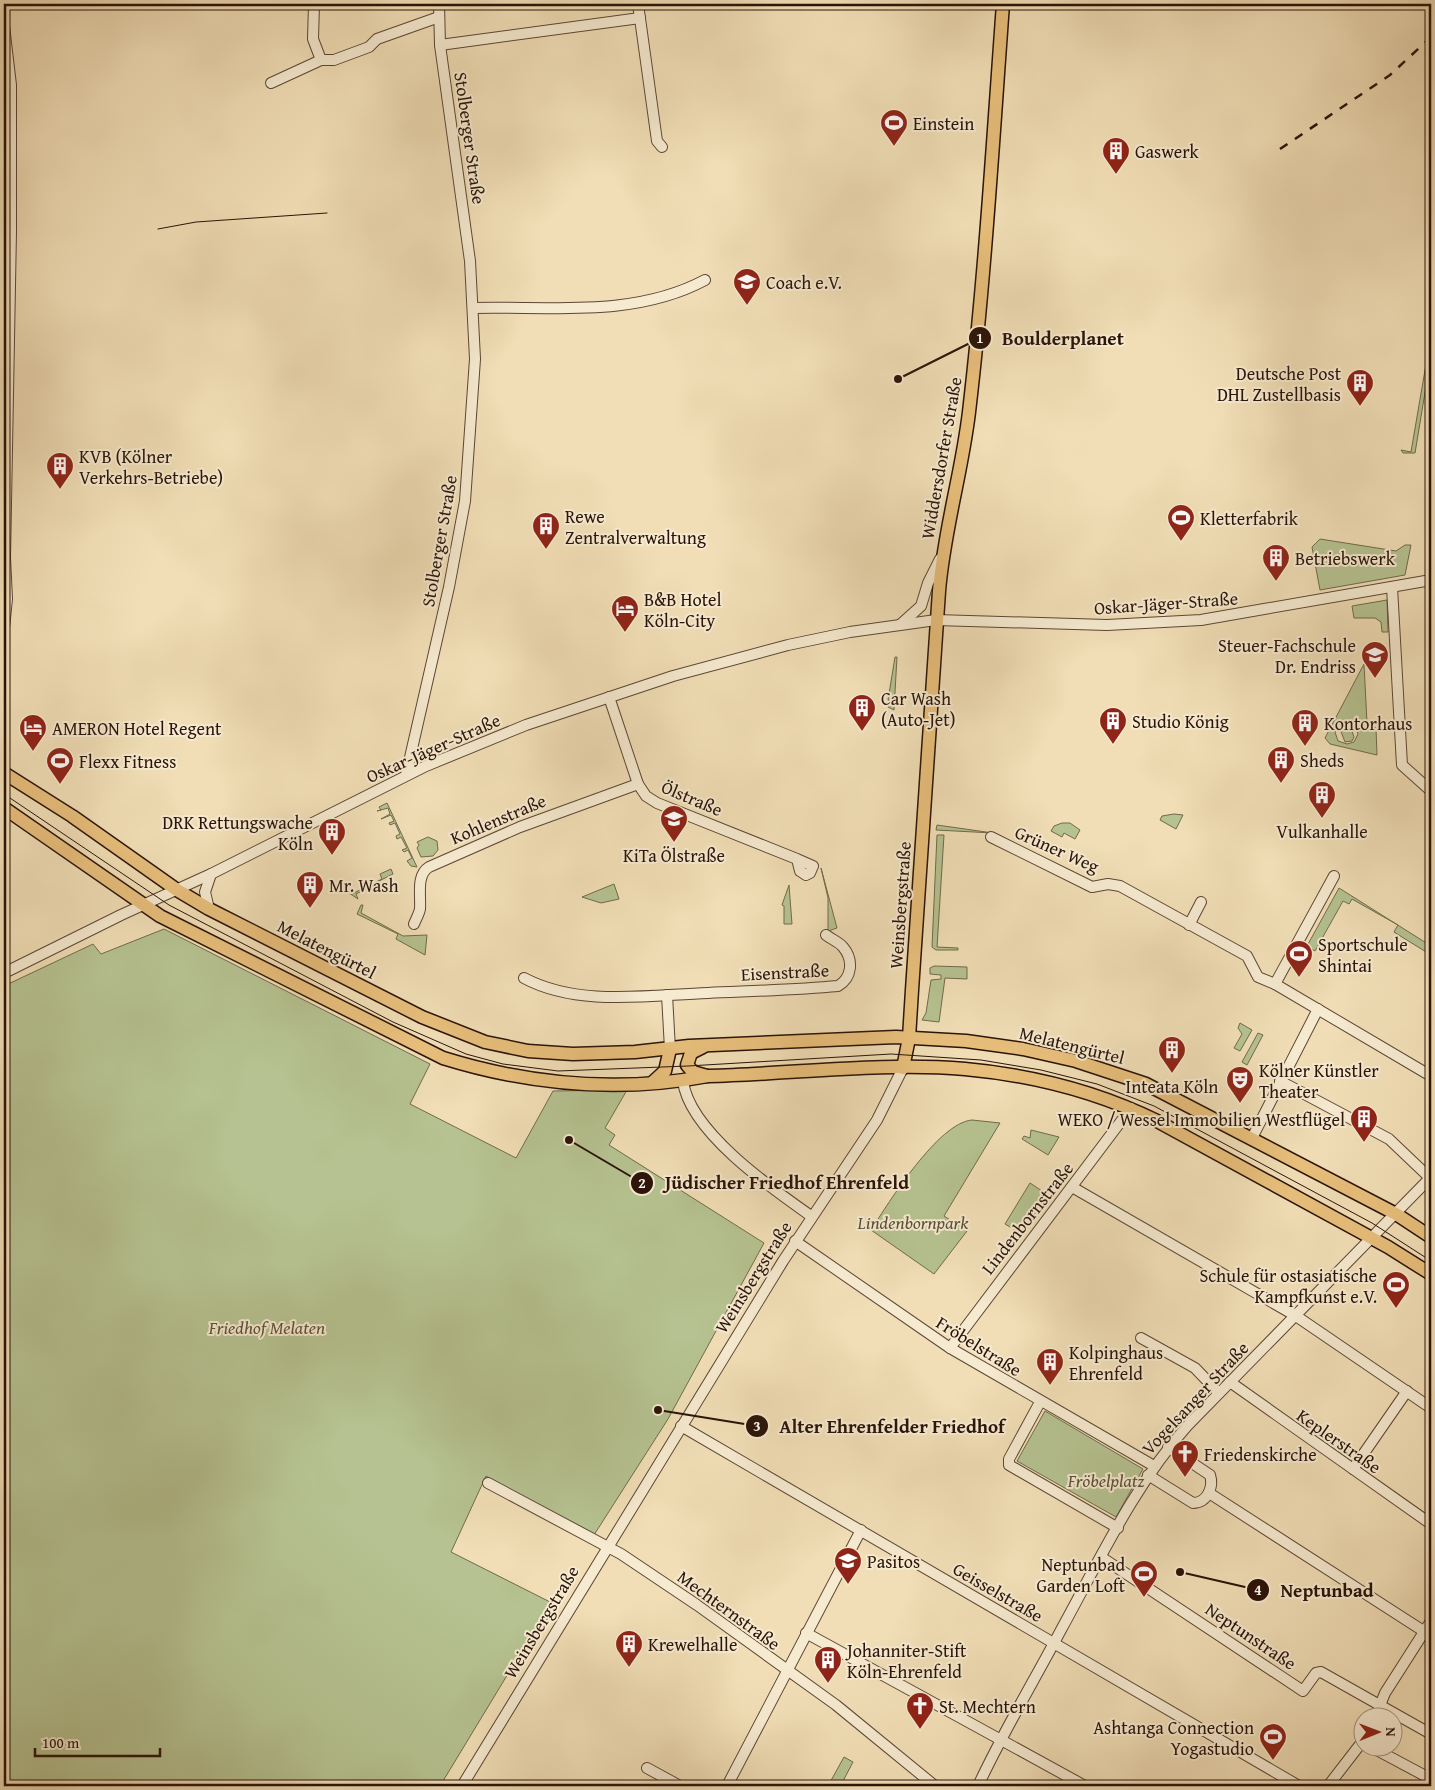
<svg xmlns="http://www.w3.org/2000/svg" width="1435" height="1790" font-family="'Gentium Book Plus',serif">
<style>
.green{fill:#b6c291;stroke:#706a4c;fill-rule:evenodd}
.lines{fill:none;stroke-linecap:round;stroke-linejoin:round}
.minor-casing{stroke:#5c4634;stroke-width:12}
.major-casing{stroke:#2a1308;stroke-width:15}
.minor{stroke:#f6ead0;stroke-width:10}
.major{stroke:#e8bf7b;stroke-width:12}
.tram{stroke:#2a1308;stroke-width:1}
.rail{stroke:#2a1308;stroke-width:2.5;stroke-dasharray:9 9;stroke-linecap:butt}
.labels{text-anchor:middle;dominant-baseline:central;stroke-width:4;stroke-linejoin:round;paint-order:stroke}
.poi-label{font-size:18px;fill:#2a1308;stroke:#f6ead0;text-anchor:start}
.street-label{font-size:18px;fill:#2a1308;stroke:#f6ead0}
.park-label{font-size:18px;font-style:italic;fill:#5b5038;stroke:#f6ead0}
.leader{fill:none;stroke:#2a1308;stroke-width:2}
.callout-dot{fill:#2a1308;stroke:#f6ead0;stroke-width:2}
.mark-label{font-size:15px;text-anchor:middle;font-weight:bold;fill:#fff}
.callout-label{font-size:19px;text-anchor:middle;font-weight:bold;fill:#2a1308;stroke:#f6ead0;stroke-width:4;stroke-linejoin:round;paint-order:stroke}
</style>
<rect width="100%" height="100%" fill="#f1deb6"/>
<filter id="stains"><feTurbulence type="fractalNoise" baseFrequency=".004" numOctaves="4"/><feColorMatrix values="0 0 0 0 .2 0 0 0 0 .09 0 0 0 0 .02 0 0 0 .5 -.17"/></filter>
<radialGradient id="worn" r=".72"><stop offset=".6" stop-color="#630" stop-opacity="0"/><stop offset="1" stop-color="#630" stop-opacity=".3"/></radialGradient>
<g class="green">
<path d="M1431,335V356L1415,453H1403L1401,450L1411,452Z"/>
<path d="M1320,539L1396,551L1405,545H1411L1405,575L1320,590L1312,547Z"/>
<path d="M1387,600L1388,632H1382L1381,622L1375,618H1354L1352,606Z"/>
<path d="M895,657H897L894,710L888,707L890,701L888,700Z"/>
<path d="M1364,664L1367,723L1376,728L1377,755L1330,744L1325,738ZM1345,722L1354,724L1358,734L1354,742L1347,744L1338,741L1335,732L1339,724Z"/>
<path d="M1344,724L1350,725L1354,737L1352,741L1345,742L1340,729Z"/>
<path d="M387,803L417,867L411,866L407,861L412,858L408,850L404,852L402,850L407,848L401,837L397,839L396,836L400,834L395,823L390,825L389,823L394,821L391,815L381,819L390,814L388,808L377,811L381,810L379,807Z"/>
<path d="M1174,814L1183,815L1176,829L1160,820L1162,816Z"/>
<path d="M1062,823H1070L1080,830L1075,839L1064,833L1062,837L1051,831L1054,826Z"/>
<path d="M937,825L993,833L936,830Z"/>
<path d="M937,835H944L937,947L958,948V950H936L932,947Z"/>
<path d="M428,837L437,841L438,850L433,856L421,857L417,848L419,845L417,842Z"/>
<path d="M821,868L837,928L828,931V898Z"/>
<path d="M391,869L393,874L377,882V889L364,890L356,894L358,899L346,891L349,890L352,894L382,879L380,874Z"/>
<path d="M614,884L619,899L601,903L582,897Z"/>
<path d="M789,885L792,924H784V906L782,905Z"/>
<path d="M1339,888L1431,946V955L1394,932L1398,925L1352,899L1349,904L1343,901L1315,951L1307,946Z"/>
<path d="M361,905H363L361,913L403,936L427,935L425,955L396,939L398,934L357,914Z"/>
<path d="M164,929L430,1064L410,1104L516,1158L553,1091L627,1090L605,1128L615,1135L609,1145L764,1243L668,1419L594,1535L486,1476L451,1552L556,1605L542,1628L537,1626L440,1786H4V986L93,944L101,954Z"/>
<path d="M934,966L967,967V979L945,978L939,1022L922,1020L926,1013L931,980L941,979V975L930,974V968Z"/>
<path d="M1240,1023L1252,1030L1240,1051L1234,1048L1242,1034L1238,1028Z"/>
<path d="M1258,1033L1263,1035L1247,1065L1242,1062Z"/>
<path d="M972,1120L1000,1123L944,1216L967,1231L934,1274L871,1230C889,1202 938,1123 972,1120Z"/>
<path d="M1031,1130L1059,1137L1048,1155L1022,1139L1024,1136L1030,1138Z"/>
<path d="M1030,1183L1051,1197L1022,1234L1005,1224Z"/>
<path d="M1045,1411L1143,1469L1116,1517L1017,1461Z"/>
<path d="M844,1757L853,1762L842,1783L847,1786H828Z"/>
</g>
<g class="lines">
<defs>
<g id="minor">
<path d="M314,4L313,39L321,60"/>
<path d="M638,4L657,141L662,147"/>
<path d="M4,26L11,85V231L5,558L7,599L4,628"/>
<path d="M440,45L640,18"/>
<path d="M271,83L321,60H334L369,47L377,39L439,17"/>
<path d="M473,308C550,306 634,318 705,280"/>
<path d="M1392,587L1402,765L1431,791"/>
<path d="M901,624L921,606L928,583L940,559"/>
<path d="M609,697L638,784L646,796L657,803L797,859L813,866L810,873L806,875L800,871L797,859"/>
<path d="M406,775L449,587L465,501L475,359L470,261L440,45L439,4"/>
<path d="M991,837L1092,887L1108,884L1120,886L1247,956L1258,977L1275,984L1431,1076"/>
<path d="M209,909L205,892L211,874"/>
<path d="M414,924C416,919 419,914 420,909C421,895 416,875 429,867L520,827L638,784"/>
<path d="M1189,925L1201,902"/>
<path d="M4,973L121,915L211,874L426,766L526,725L673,676L788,645L850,632L936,620L1107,625L1201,620L1431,580"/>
<path d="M524,978C578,1007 649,995 708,993C751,991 795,990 838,986C852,978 854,960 843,947C839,942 831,939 826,935"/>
<path d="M1275,984L1334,876"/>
<path d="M667,995L670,1049"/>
<path d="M683,1081C689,1131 771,1188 811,1216"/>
<path d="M1280,1081L1389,1139L1430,1178"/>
<path d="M1252,1138L1318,1009"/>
<path d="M1072,1187L1296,1316L1431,1408"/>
<path d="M795,1241L950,1348L1154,1466"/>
<path d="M1141,1338L1195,1368L1219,1393"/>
<path d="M950,1348L1131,1108"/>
<path d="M1230,1382L1431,1524"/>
<path d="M1040,1402L1009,1459V1465L1118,1528"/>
<path d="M681,1426L1299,1786"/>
<path d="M1353,1469L1407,1391"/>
<path d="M1148,1475L1193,1503C1207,1503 1214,1487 1210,1475L1168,1447"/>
<path d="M488,1483L621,1554L697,1605L836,1705L935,1786"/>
<path d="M1209,1493L1425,1632"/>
<path d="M1101,1557L1303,1691L1316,1673L1321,1672L1431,1734"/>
<path d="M806,1633L1085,1786"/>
<path d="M1375,1718L1385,1693L1431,1621"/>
<path d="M1373,1748L1431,1779"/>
<path d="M647,1768L680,1786"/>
<path d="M462,1786L783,1261L877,1120L903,1068"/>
<path d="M727,1786L861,1530"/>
<path d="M978,1786C1003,1732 1034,1681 1062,1628C1100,1559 1135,1484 1188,1425L1431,1177"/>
<path d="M1328,1786L1362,1742"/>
</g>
<g id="major">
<path d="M4,773L72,816L177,890L209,909L422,1017L485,1042L528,1051L573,1054L635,1052L689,1046L896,1037L966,1041L1023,1049L1076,1061L1146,1084L1396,1214L1431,1237"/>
<path d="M4,808L160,916L443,1058C530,1085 618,1093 708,1076C792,1074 882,1062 965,1069C1031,1075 1098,1092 1157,1121L1388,1247L1431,1274"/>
<path d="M703,1047L691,1053L687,1065L693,1072L707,1076"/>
<path d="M903,1068L909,1038L912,990L939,591C944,530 962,472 969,412C985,276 993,140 1003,4"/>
<path d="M653,1082L665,1071L670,1049"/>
</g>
</defs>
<use href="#minor" class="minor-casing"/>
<use href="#major" class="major-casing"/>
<use href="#minor" class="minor"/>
<use href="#major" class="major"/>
<g class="tram">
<path d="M158,229L196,222L327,213"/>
<path d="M4,794L169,905L393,1022L466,1054L503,1064L558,1071L688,1066L891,1054L981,1060L1041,1070L1097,1084L1154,1106L1372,1223L1431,1261"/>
</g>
<path class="rail" d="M1280,149L1390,75L1431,37"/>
</g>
<defs>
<symbol id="stadium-pin" viewBox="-11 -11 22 30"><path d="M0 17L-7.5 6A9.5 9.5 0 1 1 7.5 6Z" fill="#8f2418" stroke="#f6ead0"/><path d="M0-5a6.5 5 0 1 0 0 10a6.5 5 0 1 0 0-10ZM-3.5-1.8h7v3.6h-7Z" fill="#fff"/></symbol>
<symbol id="building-pin" viewBox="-11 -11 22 30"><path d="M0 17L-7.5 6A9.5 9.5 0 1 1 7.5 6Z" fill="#8f2418" stroke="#f6ead0"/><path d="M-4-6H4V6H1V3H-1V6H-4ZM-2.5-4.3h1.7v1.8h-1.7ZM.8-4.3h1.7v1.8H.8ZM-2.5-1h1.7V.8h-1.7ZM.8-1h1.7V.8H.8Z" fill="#fff"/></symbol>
<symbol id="school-pin" viewBox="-11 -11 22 30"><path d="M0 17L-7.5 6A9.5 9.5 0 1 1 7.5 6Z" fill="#8f2418" stroke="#f6ead0"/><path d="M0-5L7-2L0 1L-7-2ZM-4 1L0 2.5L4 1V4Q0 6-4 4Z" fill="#fff"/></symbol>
<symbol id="hotel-pin" viewBox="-11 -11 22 30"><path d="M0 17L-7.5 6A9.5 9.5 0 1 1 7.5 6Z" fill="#8f2418" stroke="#f6ead0"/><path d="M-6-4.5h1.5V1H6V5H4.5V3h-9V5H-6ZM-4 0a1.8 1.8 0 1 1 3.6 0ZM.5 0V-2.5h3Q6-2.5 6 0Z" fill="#fff"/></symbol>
<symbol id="theatre-pin" viewBox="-11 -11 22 30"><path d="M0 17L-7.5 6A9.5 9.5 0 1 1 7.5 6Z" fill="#8f2418" stroke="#f6ead0"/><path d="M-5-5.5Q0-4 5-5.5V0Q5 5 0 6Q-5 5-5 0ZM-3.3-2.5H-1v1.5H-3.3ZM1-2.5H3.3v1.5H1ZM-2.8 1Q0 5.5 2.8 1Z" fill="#fff"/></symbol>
<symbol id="church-pin" viewBox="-11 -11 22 30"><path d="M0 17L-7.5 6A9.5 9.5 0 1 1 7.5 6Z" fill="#8f2418" stroke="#f6ead0"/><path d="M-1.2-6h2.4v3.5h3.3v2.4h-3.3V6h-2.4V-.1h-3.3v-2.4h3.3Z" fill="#fff"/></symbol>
</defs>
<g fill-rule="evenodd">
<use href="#stadium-pin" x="878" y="107" width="32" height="43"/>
<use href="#building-pin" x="1100" y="135" width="32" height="43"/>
<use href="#school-pin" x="731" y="266" width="32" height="43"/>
<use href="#building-pin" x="1344" y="367" width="32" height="43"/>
<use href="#building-pin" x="44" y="450" width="32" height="43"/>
<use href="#stadium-pin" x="1165" y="502" width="32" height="43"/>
<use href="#building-pin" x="530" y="510" width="32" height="43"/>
<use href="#building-pin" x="1260" y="542" width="32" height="43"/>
<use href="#hotel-pin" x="609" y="593" width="32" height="43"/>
<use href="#school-pin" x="1359" y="639" width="32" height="43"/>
<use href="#building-pin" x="846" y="692" width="32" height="43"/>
<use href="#building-pin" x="1097" y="705" width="32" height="43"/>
<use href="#building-pin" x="1289" y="707" width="32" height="43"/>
<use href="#hotel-pin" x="17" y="712" width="32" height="43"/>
<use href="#building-pin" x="1265" y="744" width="32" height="43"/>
<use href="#stadium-pin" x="44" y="745" width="32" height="43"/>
<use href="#building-pin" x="1306" y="779" width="32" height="43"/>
<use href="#school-pin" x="658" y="803" width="32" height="43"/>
<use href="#building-pin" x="316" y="816" width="32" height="43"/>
<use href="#building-pin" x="294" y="869" width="32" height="43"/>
<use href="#stadium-pin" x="1283" y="938" width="32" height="43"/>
<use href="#building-pin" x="1156" y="1034" width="32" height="43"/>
<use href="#theatre-pin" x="1224" y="1064" width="32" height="43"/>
<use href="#building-pin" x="1348" y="1103" width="32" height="43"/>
<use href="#stadium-pin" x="1380" y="1269" width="32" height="43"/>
<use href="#building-pin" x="1034" y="1346" width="32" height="43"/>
<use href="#church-pin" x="1169" y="1438" width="32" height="43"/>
<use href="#school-pin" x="832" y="1545" width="32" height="43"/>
<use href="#stadium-pin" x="1128" y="1558" width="32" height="43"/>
<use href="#building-pin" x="613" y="1628" width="32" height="43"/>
<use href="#building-pin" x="812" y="1644" width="32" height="43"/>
<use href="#church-pin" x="904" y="1690" width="32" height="43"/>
<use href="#stadium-pin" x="1257" y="1721" width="32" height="43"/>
</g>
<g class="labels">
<g class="poi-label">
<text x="913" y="123">Einstein</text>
<text x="1135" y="151">Gaswerk</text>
<text x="766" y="282">Coach e.V.</text>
<text x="1341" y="373" text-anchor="end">Deutsche Post<tspan x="1341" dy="21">DHL Zustellbasis</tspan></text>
<text x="79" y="456">KVB (Kölner<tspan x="79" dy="21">Verkehrs-Betriebe)</tspan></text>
<text x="565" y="516">Rewe<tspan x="565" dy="21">Zentralverwaltung</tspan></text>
<text x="1200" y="518">Kletterfabrik</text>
<text x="1295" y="558">Betriebswerk</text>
<text x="644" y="599">B&amp;B Hotel<tspan x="644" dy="21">Köln-City</tspan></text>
<text x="1356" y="645" text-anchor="end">Steuer-Fachschule<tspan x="1356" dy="21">Dr. Endriss</tspan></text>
<text x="881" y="698">Car Wash<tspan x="881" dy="21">(Auto-Jet)</tspan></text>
<text x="1132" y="721">Studio König</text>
<text x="1324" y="723">Kontorhaus</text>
<text x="52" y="728">AMERON Hotel Regent</text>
<text x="1300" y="760">Sheds</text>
<text x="79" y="761">Flexx Fitness</text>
<text x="313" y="822" text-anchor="end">DRK Rettungswache<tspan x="313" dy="21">Köln</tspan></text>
<text x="1322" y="831" text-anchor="middle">Vulkanhalle</text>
<text x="674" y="855" text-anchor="middle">KiTa Ölstraße</text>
<text x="329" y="885">Mr. Wash</text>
<text x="1318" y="944">Sportschule<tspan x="1318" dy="21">Shintai</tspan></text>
<text x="1259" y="1070">Kölner Künstler<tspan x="1259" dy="21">Theater</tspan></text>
<text x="1172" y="1086" text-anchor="middle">Inteata Köln</text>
<text x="1345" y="1119" text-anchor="end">WEKO / Wessel Immobilien Westflügel</text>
<text x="1377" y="1275" text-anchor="end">Schule für ostasiatische<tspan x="1377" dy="21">Kampfkunst e.V.</tspan></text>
<text x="1069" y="1352">Kolpinghaus<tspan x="1069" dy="21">Ehrenfeld</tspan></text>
<text x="1204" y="1454">Friedenskirche</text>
<text x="867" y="1561">Pasitos</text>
<text x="1125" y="1564" text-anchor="end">Neptunbad<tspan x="1125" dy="21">Garden Loft</tspan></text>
<text x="648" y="1644">Krewelhalle</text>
<text x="847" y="1650">Johanniter-Stift<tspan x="847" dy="21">Köln-Ehrenfeld</tspan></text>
<text x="939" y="1706">St. Mechtern</text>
<text x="1254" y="1727" text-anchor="end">Ashtanga Connection<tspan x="1254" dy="21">Yogastudio</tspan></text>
</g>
<g class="street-label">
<text transform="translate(470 138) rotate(82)">Stolberger Straße</text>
<text transform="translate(941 458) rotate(-80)">Widdersdorfer Straße</text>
<text transform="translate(439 541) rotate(-80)">Stolberger Straße</text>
<text transform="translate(1166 603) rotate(-4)">Oskar-Jäger-Straße</text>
<text transform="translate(433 748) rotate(-24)">Oskar-Jäger-Straße</text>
<text transform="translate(692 798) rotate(23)">Ölstraße</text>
<text transform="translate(498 819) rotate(-23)">Kohlenstraße</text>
<text transform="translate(1057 849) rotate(24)">Grüner Weg</text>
<text transform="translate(900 905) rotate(-86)">Weinsbergstraße</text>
<text transform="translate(327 949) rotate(27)">Melatengürtel</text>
<text transform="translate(785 972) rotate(-3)">Eisenstraße</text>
<text transform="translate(1072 1045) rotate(14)">Melatengürtel</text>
<text transform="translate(1027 1218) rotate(-52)">Lindenbornstraße</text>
<text transform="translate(753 1277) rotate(-58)">Weinsbergstraße</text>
<text transform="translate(979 1346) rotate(32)">Fröbelstraße</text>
<text transform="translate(1195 1398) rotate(-47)">Vogelsanger Straße</text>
<text transform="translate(1339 1441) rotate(35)">Keplerstraße</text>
<text transform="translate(998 1592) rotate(30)">Geisselstraße</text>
<text transform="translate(729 1610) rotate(36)">Mechternstraße</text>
<text transform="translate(541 1622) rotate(-59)">Weinsbergstraße</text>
<text transform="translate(1251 1636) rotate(34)">Neptunstraße</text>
</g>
<g class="park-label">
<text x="913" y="1222">Lindenbornpark</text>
<text x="267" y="1327">Friedhof Melaten</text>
<text x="1106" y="1480">Fröbelplatz</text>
</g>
</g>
<path class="leader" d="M898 379L980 338M569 1140L642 1183M658 1410L757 1426M1180 1572L1258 1590"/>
<g class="callout-dot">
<circle cx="898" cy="379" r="5"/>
<circle cx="569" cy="1140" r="5"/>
<circle cx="658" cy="1410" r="5"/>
<circle cx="1180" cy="1572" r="5"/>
<circle cx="980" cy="338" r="12"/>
<circle cx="642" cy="1183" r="12"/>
<circle cx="757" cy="1426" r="12"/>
<circle cx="1258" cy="1590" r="12"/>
</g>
<g class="mark-label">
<text x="980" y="343">1</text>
<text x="642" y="1188">2</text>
<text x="757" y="1431">3</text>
<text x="1258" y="1595">4</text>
</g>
<g class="callout-label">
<text x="1063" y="345">Boulderplanet</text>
<text x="787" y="1189">Jüdischer Friedhof Ehrenfeld</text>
<text x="892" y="1433">Alter Ehrenfelder Friedhof</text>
<text x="1327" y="1597">Neptunbad</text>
</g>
<rect width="1435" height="1790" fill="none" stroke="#f1deb6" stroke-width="20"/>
<rect x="5" y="5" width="1425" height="1780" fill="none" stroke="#2a1308" stroke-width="2.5"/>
<rect x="10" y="10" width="1415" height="1770" fill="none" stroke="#2a1308"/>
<g transform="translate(1378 1732) rotate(89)"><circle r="24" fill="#f6ead0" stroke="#a49480"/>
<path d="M0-4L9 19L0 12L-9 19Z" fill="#8f2418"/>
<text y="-8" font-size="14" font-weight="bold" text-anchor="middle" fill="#2a1308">N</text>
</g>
<path d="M35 1748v8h125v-8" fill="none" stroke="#2a1308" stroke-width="2.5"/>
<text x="42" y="1748" font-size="15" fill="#2a1308" stroke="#f6ead0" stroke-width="4" paint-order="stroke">100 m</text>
<rect width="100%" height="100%" filter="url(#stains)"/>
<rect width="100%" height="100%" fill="url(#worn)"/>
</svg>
